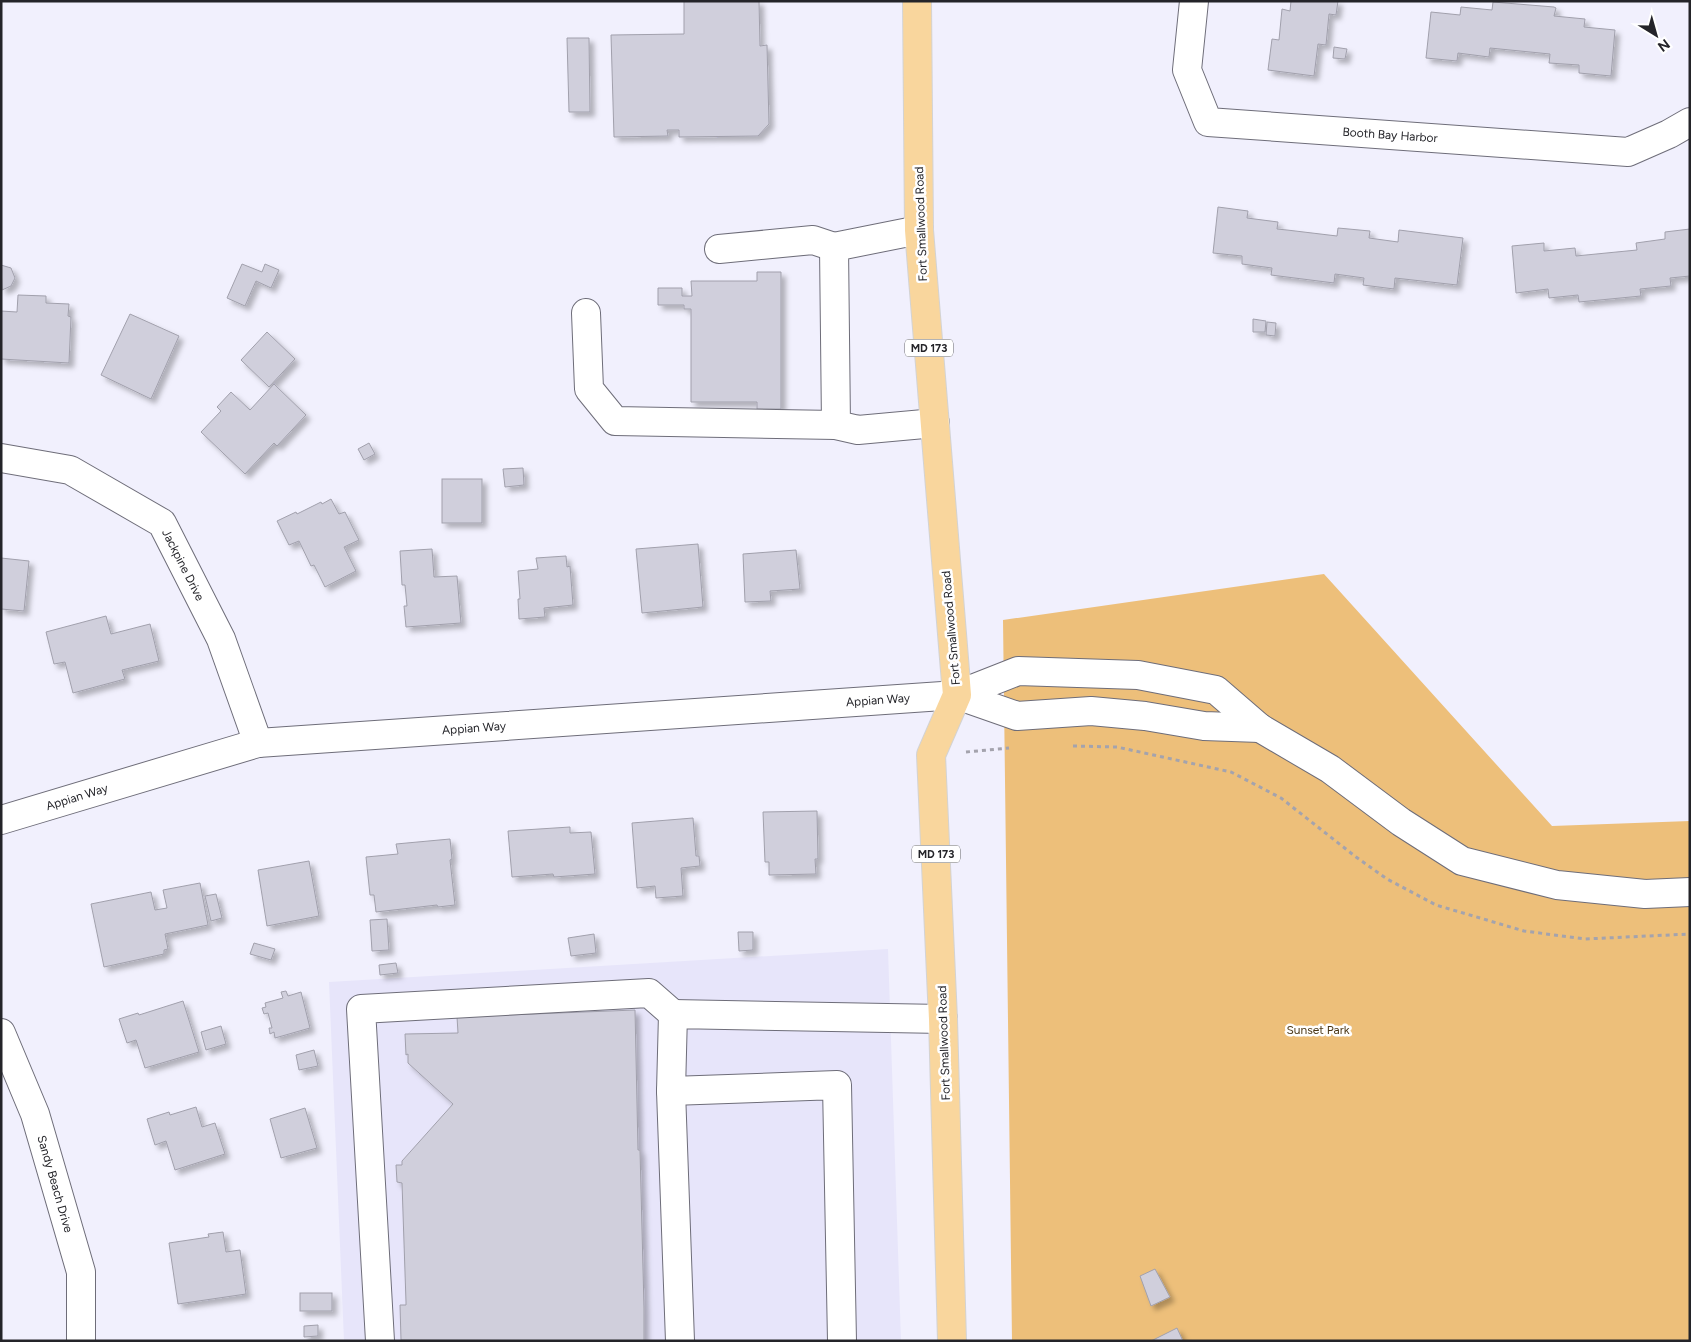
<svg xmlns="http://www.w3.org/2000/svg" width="1691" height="1342" font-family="Figtree,sans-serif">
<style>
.built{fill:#e7e5fa}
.green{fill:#edbf7a}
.building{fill:#d0cfdc;stroke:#a1a0ac;filter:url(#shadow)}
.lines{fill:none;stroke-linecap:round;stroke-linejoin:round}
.minor-casing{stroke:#6e6d79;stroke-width:30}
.major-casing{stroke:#d3d3d4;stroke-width:30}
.path{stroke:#a4a3ad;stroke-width:3;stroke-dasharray:4 4;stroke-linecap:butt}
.minor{stroke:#fff;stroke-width:28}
.major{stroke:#f9d69d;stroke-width:28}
.labels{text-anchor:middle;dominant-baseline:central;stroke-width:5;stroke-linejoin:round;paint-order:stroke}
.shield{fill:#fff;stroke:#666669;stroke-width:1}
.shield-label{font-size:11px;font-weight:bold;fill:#242429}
.street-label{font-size:12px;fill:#242429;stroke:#fff}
.park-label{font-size:12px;fill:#4b3716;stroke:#fff}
</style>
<defs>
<filter id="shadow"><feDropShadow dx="4.5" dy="4.5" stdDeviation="2.5" flood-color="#0004"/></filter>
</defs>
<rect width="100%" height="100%" fill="#f1f0fd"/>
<path class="built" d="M888,949L901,1341H344L329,982Z"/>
<path class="green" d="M1324,574L1552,826L1690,821V1341H1012L1003,620Z"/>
<g class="building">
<path d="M684,1H759L760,46L767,45L769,124L758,136L679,137V130H667L668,136L614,137L611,35L684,34Z"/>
<path d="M1291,1H1338L1336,15L1329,14L1326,45L1318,44L1314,76L1268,70L1272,39L1279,40L1282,9L1290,11Z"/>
<path d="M1493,2L1554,7L1556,8L1554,16L1585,19L1584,27L1615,30L1611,76L1579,73V65L1549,63L1550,54L1490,48L1489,57L1458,53L1457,61L1426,58L1431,12L1460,15L1461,7L1492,10Z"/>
<path d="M567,38H589L590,112H569Z"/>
<path d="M1334,47L1347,49L1345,59L1333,58Z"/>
<path d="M1218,207L1248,211L1247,218L1278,222L1277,229L1287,230L1337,236L1338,228L1370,231L1369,238L1398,242L1399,230L1463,238L1457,285L1395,278L1394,289L1363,285L1364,278L1335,274L1334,283L1271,275L1272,268L1242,264V256L1213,253Z"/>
<path d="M1690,229V276L1670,278L1671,286L1640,289L1641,296L1579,302L1578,295L1549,298L1548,289L1516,293L1512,246L1544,243V251L1575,248L1576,256L1586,255L1637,250L1636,243L1665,239V232Z"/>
<path d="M242,264L262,272L265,264L279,270L271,288L256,281L245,306L227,298Z"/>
<path d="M1,265L11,268L15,278L11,286L2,290Z"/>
<path d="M757,272H781V409H757V402H691V309H684V305H658V288H682V296H692L691,281H757Z"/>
<path d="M18,295L46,296V303L69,304L68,316L71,317L69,363L1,359V311L17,312Z"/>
<path d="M130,314L179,336L151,399L101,375Z"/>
<path d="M1253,319L1266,321L1265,332H1253Z"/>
<path d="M1267,322L1276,323L1275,336L1266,335Z"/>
<path d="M267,332L295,359L269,387L241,360Z"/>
<path d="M274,384L306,415L277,446L274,443L245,474L201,432L221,411L217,407L231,392L250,410Z"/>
<path d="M369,443L375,454L364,460L358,449Z"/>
<path d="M523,468L524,485L505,487L503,469Z"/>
<rect x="442" y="479" width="40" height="44"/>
<path d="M331,499L339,514L345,512L359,540L344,547L356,571L325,587L314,565L311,566L299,541L289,545L277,521L296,512L297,514L321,502L322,504Z"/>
<path d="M698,544L703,607L642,613L636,549Z"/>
<path d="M432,549L434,577L457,576L461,623L406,627L404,606H407L405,585H402L400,551Z"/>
<path d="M796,550L800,589L770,591L771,601L745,602L743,554Z"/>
<path d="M566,556L567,567L570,566L573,605L544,608L545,617L519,619L518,599H520L518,571L538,569L536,558Z"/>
<path d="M1,558L29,561L24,611L1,609Z"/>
<path d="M106,616L111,634L150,624L159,661L122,670L125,679L73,693L65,662L54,664L46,632Z"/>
<path d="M817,811L818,859H815L816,874L769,875V862H765L763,812Z"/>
<path d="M693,818L696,856H699L700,866L681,868L683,896L656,898L655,886L637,888L632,823Z"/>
<path d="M570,827V833L591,832L595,874L554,877L553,874L512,877L508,831Z"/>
<path d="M450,839L452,859L450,860L455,905L438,907L437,905L376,912L374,895H370L366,857L398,854L396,844Z"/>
<path d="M309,861L319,916L267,926L258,870Z"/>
<path d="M200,883L208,925L165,934L168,949L164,950V954L104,967L91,904L151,892L155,910L167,908L163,890Z"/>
<path d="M216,894L222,918L211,921L205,896Z"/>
<path d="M387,919L389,950L372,951L370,920Z"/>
<path d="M738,932H753V950L739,951Z"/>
<path d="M594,934L596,953L571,956L568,938Z"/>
<path d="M254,943L275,949L271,960L250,954Z"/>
<path d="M396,963L398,973L380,975L379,965Z"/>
<path d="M286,991L288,996L301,992L310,1028L275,1038L274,1032L270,1034L269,1028H272L268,1013L264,1014L262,1008L266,1007L265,1003L283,998L281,992Z"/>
<path d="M183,1001L199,1052L145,1068L136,1040L127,1043L119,1019L138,1013L139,1015Z"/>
<path d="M635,1010L638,1150H640L644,1308V1341L401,1340L400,1305H406V1302L402,1183L397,1182L396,1165H402V1161L453,1104L408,1063V1054L406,1055L405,1034L458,1033L457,1017Z"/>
<path d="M221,1026L226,1044L206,1050L201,1032Z"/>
<path d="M314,1050L318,1066L299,1070L296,1055Z"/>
<path d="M196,1107L202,1127L215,1123L225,1154L175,1170L166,1141L155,1145L147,1119L169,1112L170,1115Z"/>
<path d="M305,1108L317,1148L281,1158L270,1119Z"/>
<path d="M223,1232L226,1252L240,1250L246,1294L178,1304L169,1243L209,1237L208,1234Z"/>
<path d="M1155,1269L1170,1297L1151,1306L1140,1276Z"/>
<rect x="300" y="1293" width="32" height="18"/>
<path d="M318,1325V1336L304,1337V1326Z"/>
<path d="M1177,1328L1183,1341H1151Z"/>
</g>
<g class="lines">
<defs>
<g id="minor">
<path d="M1194,1L1187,70L1208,122L1628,152L1669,134L1690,122"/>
<path d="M919,230L834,247L836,425L858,430L935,423"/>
<path d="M719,249L813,240L834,247"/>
<path d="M586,313L589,389L615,421L836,425"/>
<path d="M1,458L70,470L162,523L221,639L258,743"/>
<path d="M957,695L1017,716L1091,711L1145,716L1204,726L1260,728"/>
<path d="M1,820L258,743L957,695L1018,671L1138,675L1216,690L1260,728L1330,769L1401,822L1462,861L1557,885L1645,894L1690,892"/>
<path d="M1,1033L35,1114L81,1272V1341"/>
<path d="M671,1091L837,1085L842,1341"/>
<path d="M380,1341L361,1009L649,993L673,1014"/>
<path d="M680,1341L671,1091L673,1014L943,1019"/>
</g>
<path id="major" d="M917,1L919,230L957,695L931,755L943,1019L952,1341"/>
</defs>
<use href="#minor" class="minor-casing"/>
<use href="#major" class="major-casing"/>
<g class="path">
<path d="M1073,746L1117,747L1231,772L1281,798L1356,857L1387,879L1436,905L1524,931L1585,939L1690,934"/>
<path d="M966,752L1009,748"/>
</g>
<use href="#minor" class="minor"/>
<use href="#major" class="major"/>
</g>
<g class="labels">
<g class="shield">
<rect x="905" y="339.5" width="48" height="17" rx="4"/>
<rect x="912" y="845.5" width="48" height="17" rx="4"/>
</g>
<g class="shield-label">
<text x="929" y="348">MD 173</text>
<text x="936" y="854">MD 173</text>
</g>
<g class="street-label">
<text transform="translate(1390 135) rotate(4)">Booth Bay Harbor</text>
<text transform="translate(921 224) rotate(-92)">Fort Smallwood Road</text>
<text transform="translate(183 565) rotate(63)">Jackpine Drive</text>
<text transform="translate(951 628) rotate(-95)">Fort Smallwood Road</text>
<text transform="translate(878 700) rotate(-4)">Appian Way</text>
<text transform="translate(474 728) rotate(-4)">Appian Way</text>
<text transform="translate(77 797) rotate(-17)">Appian Way</text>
<text transform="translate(944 1043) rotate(-92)">Fort Smallwood Road</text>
<text transform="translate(55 1184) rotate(74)">Sandy Beach Drive</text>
</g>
<g class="park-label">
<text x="1318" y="1030">Sunset Park</text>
</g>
</g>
<rect width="1691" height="1342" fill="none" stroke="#242429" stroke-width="5"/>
<g transform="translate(1656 35) rotate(143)" stroke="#ffffff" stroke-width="4" paint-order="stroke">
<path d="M0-4L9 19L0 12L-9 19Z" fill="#242429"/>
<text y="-8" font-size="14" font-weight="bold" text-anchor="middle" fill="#242429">N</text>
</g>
</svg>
